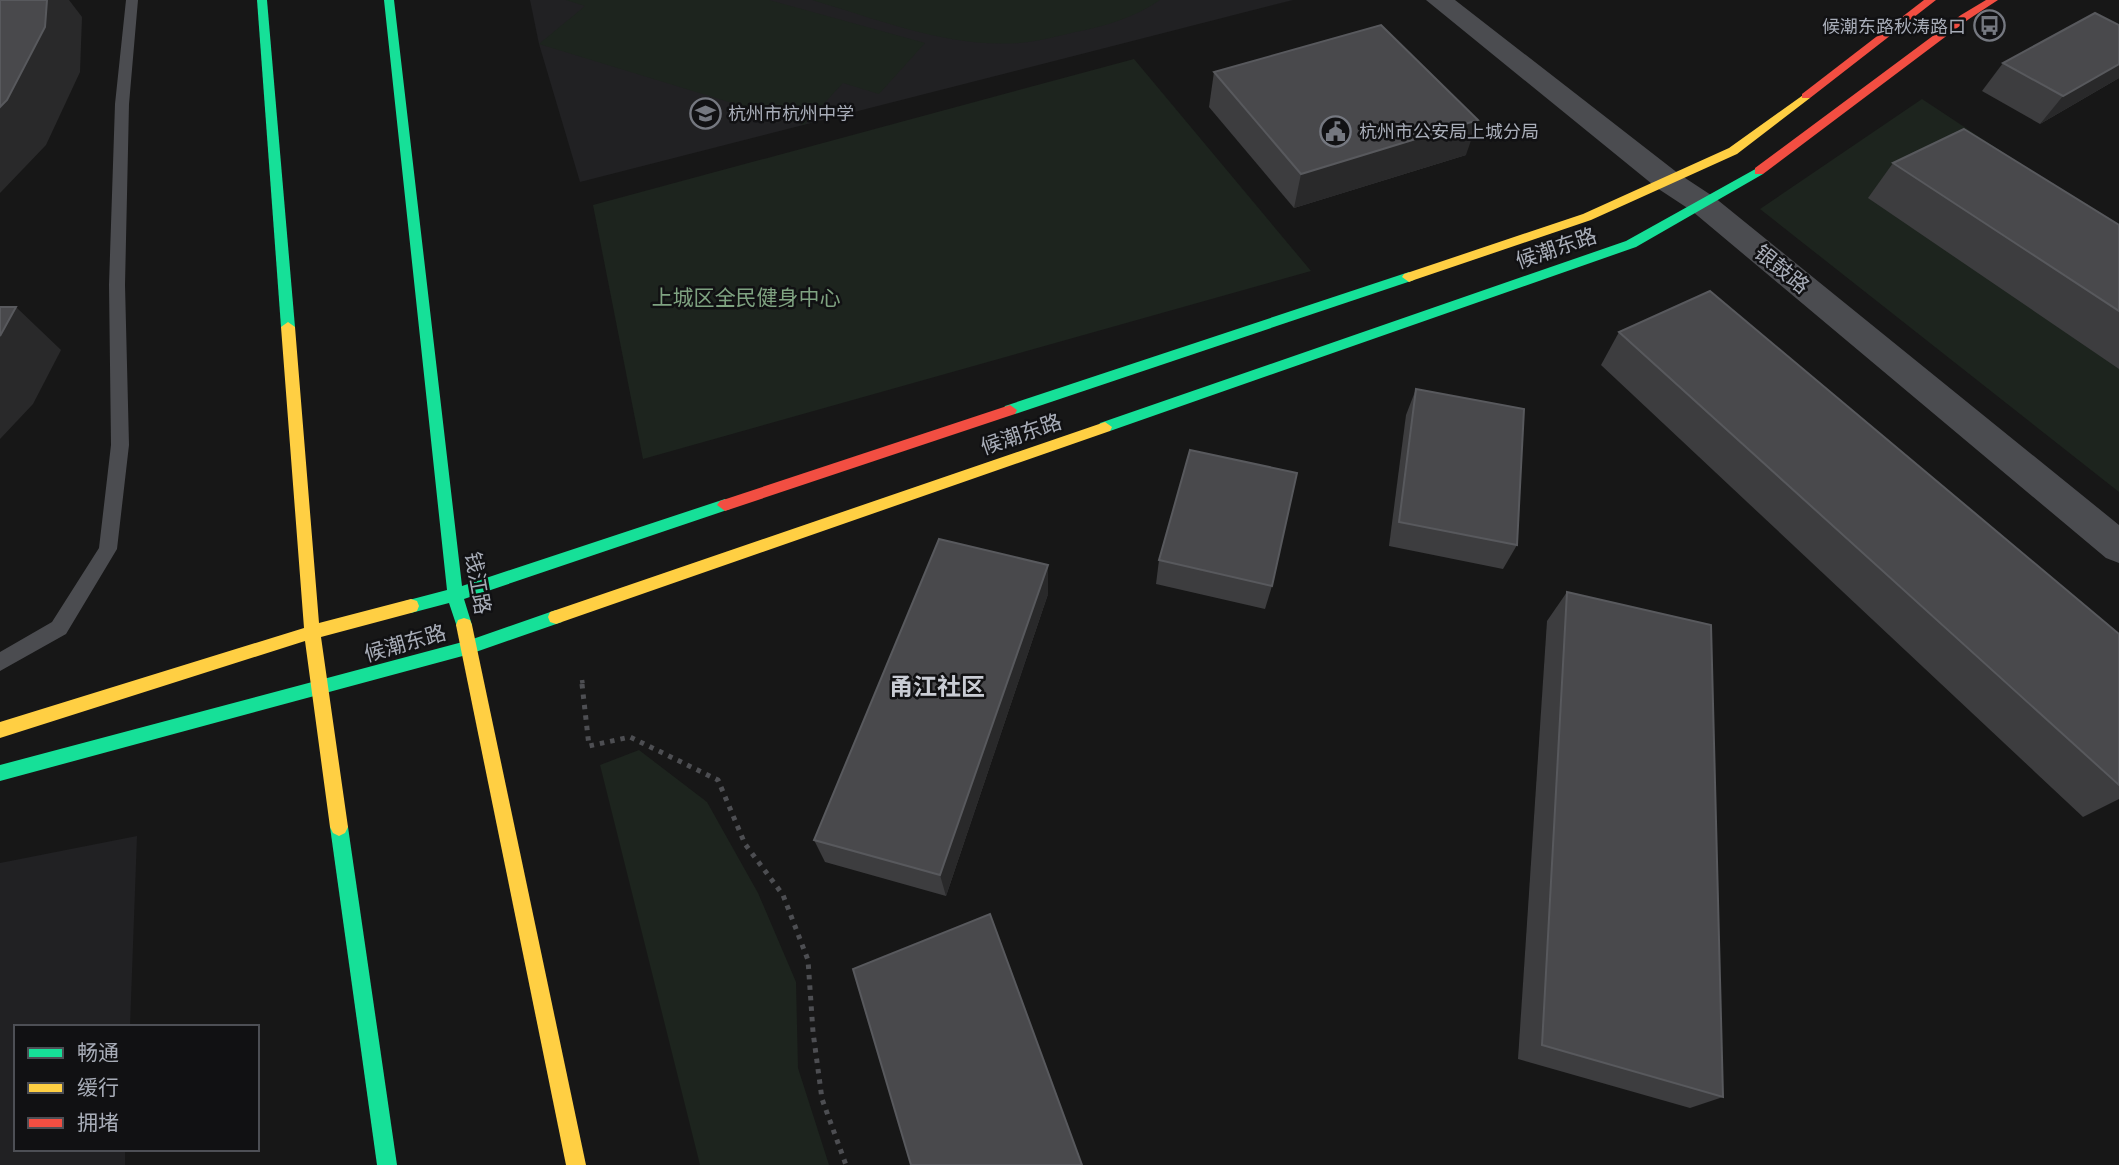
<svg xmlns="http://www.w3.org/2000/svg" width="2119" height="1165" font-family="'PT Sans','Noto Sans SC',sans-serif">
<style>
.built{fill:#212123}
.green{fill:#1d241e}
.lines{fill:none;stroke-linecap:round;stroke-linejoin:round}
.path-far1{stroke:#4d4e52;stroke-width:4.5;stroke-dasharray:3.5 5;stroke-linecap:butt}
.path{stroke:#4d4e52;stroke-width:5;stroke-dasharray:4.5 6;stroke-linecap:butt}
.lane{fill:#4b4c50;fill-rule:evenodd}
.street{fill:#4b4c50;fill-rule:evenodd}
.fast{fill:#16e098;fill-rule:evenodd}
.slow{fill:#ffcf43;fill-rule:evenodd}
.jam{fill:#f24e42;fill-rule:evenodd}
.wall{fill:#3d3d3f}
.shaded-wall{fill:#29292a}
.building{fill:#49494c;stroke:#58595d;stroke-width:2}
.labels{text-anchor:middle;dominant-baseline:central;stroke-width:5;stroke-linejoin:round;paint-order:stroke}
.far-poi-label{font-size:18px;fill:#a8adb8;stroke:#111113;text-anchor:start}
.street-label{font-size:21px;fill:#a8adb8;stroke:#111113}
.park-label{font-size:21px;fill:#7fa381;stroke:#111113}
.quarter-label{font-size:24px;font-weight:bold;fill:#c9ccd4;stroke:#111113}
</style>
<rect width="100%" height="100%" fill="#171717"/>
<g class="built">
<path d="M530,0H1293L580,182L539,44Z"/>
<path d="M137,836L130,1027H16V1149H125V1165H0V863Z"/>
</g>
<g class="green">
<path d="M566,0H769L925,43L879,94L843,83L804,125L539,44L585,6Z"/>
<path d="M812,0H1160C1136,17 1103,27 1075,32C1059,36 1043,40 1028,42C955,51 881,20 812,0Z"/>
<path d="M1134,59L1311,271L643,459L593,205Z"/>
<path d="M1922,99L2119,229V492L1760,209Z"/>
<path d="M639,750L707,802L758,893L796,982L798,1068L829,1165H700L600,765Z"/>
</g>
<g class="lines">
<path class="path-far1" d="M582,680L583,686"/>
<path class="path" d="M582,684L589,746L630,737L718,780L745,844L783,895L808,960L813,1032L822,1099L846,1165"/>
<path class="lane" d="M126,0H138L129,104L125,285L129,445L117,549L66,634L0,671V652L52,622L99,548L111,445L109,285L115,104Z"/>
<path class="street" d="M1426,0H1455L1679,174L1714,197L2119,525V563L2106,558L1692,211L1657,188Z"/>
<g class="fast">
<path d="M257,0H267L295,327L288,332L281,327Z"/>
<path d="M384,0H394L462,586L725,499L733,505L730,509L464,599L472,625L470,630L464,632L458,630L449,603L411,613L405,611L403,606L405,601L447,590Z"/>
<path d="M1759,167L1763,168V174L1636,247L1110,431H1100L1098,427L1100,423L1626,241Z"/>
<path d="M1409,272L1416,277L1414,280L1015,414H1005L1003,410L1005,406Z"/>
<path d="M556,610L562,612L564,617L562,622L470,654L0,781V765L470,640Z"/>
<path d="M339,818L345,821L348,827L397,1165H377L330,827L333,821Z"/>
</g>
<g class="slow">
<path d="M1806,93L1810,94V98L1737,154L1591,220L1414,280L1409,282L1402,277L1404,274L1583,214L1729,148Z"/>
<path d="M288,322L295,327L319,623L411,599L417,601L419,606L417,611L411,613L321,637L348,827L345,833L339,836L333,833L330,827L305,641L0,738V722L304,628L281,327Z"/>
<path d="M1105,422L1112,427L1110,431L556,624L550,622L548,617L550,612L556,610Z"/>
<path d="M464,618L470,620L472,625L586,1165H566L456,625L458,620Z"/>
</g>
<g class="jam">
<path d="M1924,0H1936L1810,98H1802V94Z"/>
<path d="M1986,0H1998L1969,19L1763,174H1755V168L1961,15Z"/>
<path d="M1010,405L1017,410L1015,414L725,511L717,505L720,501Z"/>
</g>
</g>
<g class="wall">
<path d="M2119,25V78L2040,124L1982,91L2003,63Z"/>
<path d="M1214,72L1466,155L1294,208L1209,107Z"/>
<path d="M1893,163L2119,225V369L1868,198Z"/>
<path d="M1619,332L2119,634V799L2083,817L1601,365Z"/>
<path d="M1416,389L1517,545L1503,569L1389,546L1406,415Z"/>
<path d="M1159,560L1272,586L1265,609L1156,584Z"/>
<path d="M1567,592L1723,1097L1690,1108L1518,1059L1547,621Z"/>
<path d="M1048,594L946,896L825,862L814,840Z"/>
</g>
<g class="shaded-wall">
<path d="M47,0H69L82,17L80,72L46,145L0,193V107Z"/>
<path d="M2119,64V78L2040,124L2063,96Z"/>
<path d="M1478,120L1466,155L1294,208L1301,174Z"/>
<path d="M16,307L61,350L33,404L0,439V336Z"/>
<path d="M1048,565V594L946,896L940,875Z"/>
</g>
<g class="building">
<path d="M0,0H47L45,27L7,100L0,107Z"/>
<path d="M2095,13L2119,25V64L2063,96L2003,63Z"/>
<path d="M1381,25L1478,120L1301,174L1214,72Z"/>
<path d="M1964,129L2119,225V311L1893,163Z"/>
<path d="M1710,291L2119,634V785L1619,332Z"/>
<path d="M0,307H16L0,336Z"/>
<path d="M1416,389L1524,409L1517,545L1399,522Z"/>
<path d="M1190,450L1297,473L1272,586L1159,560Z"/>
<path d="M939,539L1048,565L940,875L814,840Z"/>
<path d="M1567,592L1711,625L1723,1097L1542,1045Z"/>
<path d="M990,914L1082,1165H911L853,969Z"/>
</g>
<defs>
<symbol id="bus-ring" viewBox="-11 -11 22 22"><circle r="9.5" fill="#111113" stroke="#757880" stroke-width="1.5"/><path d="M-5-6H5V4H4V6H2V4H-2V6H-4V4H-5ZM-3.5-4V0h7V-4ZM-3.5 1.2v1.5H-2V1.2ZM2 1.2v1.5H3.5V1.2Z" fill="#757880"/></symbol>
<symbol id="school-ring" viewBox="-11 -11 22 22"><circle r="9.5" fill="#111113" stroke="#757880" stroke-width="1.5"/><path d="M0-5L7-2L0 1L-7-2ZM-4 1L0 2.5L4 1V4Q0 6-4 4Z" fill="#757880"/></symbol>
<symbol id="civic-ring" viewBox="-11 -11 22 22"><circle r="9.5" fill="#111113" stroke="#757880" stroke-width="1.5"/><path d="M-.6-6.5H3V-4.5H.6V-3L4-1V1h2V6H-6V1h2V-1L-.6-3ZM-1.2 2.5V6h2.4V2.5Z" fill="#757880"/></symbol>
</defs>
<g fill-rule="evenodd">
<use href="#bus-ring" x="1972" y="8" width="35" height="35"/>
<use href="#school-ring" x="688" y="96" width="35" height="35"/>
<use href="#civic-ring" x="1318" y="114" width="35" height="35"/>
</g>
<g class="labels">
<g class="far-poi-label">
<text x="1966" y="26" text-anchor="end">候潮东路秋涛路口</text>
<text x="728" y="113">杭州市杭州中学</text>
<text x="1359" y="131">杭州市公安局上城分局</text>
</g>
<g class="street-label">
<text transform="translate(1556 248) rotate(-19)">候潮东路</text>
<text transform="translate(1782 269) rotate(39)">银鼓路</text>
<text transform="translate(1021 434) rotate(-19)">候潮东路</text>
<text transform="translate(478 583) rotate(80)">钱江路</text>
<text transform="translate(405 643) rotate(-16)">候潮东路</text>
</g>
<g class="park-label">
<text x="746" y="297">上城区全民健身中心</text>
</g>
<g class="quarter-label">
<text x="937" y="686">甬江社区</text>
</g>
</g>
<rect x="14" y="1025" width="245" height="126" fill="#111113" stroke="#4d4f55" stroke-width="2"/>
<rect x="28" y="1048" width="35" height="10" fill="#16e098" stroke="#4d4f55" stroke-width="2"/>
<text x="77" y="1060" font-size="21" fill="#a8adb8">畅通</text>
<rect x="28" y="1083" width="35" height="10" fill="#ffcf43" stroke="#4d4f55" stroke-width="2"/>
<text x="77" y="1095" font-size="21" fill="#a8adb8">缓行</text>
<rect x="28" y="1118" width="35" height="10" fill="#f24e42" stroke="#4d4f55" stroke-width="2"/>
<text x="77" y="1130" font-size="21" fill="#a8adb8">拥堵</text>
</svg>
